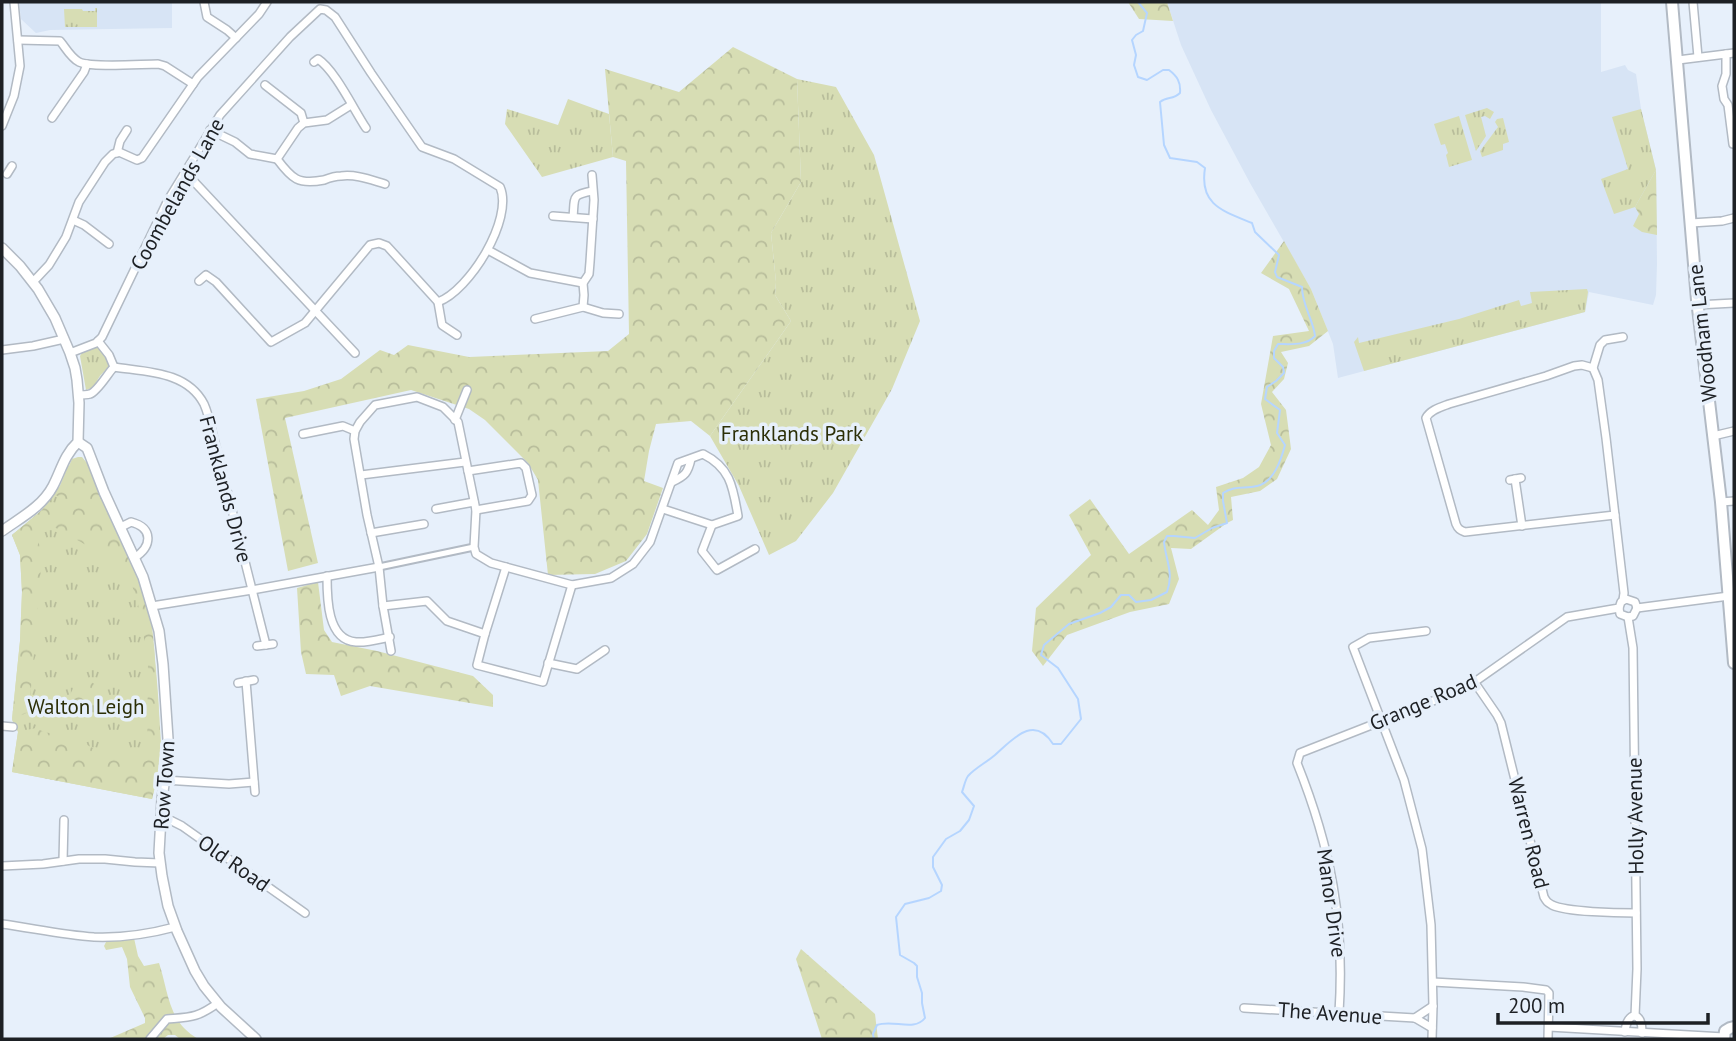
<svg xmlns="http://www.w3.org/2000/svg" width="1736" height="1041" font-family="'PT Sans',sans-serif">
<style>
.built{fill:#d7e4f5}
.grass{fill:url(#grass-tufts)}
.forest{fill:url(#forest-crowns)}
.pitch{fill:#d7ddb4}
.lines{fill:none;stroke-linecap:round;stroke-linejoin:round}
.stream{stroke:#b5d5ff;stroke-width:2}
.pedestrian-casing{stroke:#b2bac4;stroke-width:9}
.minor-casing{stroke:#b2bac4;stroke-width:10}
.tertiary-casing{stroke:#b2bac4;stroke-width:12}
.secondary-casing{stroke:#b2bac4;stroke-width:14}
.pedestrian{stroke:#fff;stroke-width:5}
.minor{stroke:#fff;stroke-width:7}
.tertiary{stroke:#fff;stroke-width:9}
.secondary{stroke:#fff;stroke-width:10}
.labels{text-anchor:middle;dominant-baseline:central;stroke-width:7;stroke-linejoin:round;paint-order:stroke}
.street-label{font-size:21px;fill:#1d2024;stroke:#e7f0fb}
.park-label{font-size:21px;fill:#2c2f07;stroke:#e7f0fb}
</style>
<defs>
<pattern id="grass-tufts" width="24" height="20" patternUnits="userSpaceOnUse" patternTransform="scale(1.75)"><rect width="24" height="20" fill="#d7ddb4"/><path d="M3 7l-1-3M5 7V3M7 7l1-3M15 17l-1-3M17 17v-4M19 17l1-3" fill="none" stroke="#b8bd9b"/></pattern>
<pattern id="forest-crowns" width="20" height="18" patternUnits="userSpaceOnUse" patternTransform="scale(1.75)"><rect width="20" height="18" fill="#d7ddb4"/><path d="M2 6a3 3 0 1 1 6 0M12 15a3 3 0 1 1 6 0" fill="none" stroke="#b8bd9b"/></pattern>
</defs>
<rect width="100%" height="100%" fill="#e7f0fb"/>
<g class="built">
<path d="M19,2H172V28L50,30L36,33L21,19Z"/>
<path d="M1167,2H1601V72L1625,65L1628,70L1636,74L1641,109L1656,170L1657,264L1656,295L1653,305L1589,292L1585,312L1338,378L1333,344L1311,289L1250,183L1211,110L1181,45Z"/>
</g>
<g class="grass">
<path d="M95,8H97V27H65L64,9H82L83,11H95Z"/>
<path d="M797,79L836,87L874,155L920,321L892,389L833,493L796,541L769,555L739,486L710,436L791,321L775,295L776,282L771,233L801,182Z"/>
<path d="M568,99L609,114L613,157L542,177L505,124L507,109L558,125Z"/>
<path d="M1487,108L1494,112L1490,119L1485,116L1481,117L1486,136L1476,151L1465,115Z"/>
<path d="M1641,109L1656,170L1635,207L1614,214L1601,179L1628,169L1612,117Z"/>
<path d="M1459,116L1472,160L1449,167L1446,155L1448,153L1445,144L1441,145L1434,124Z"/>
<path d="M1503,118L1509,142L1503,144V150L1482,157L1480,151L1498,127L1495,122L1497,119Z"/>
<path d="M1587,289L1588,292L1585,312L1364,371L1354,342L1358,337L1359,343L1459,319L1519,300L1521,306L1532,303L1530,292Z"/>
<path d="M98,347L107,357L110,365C107,369 103,372 100,376C95,383 95,388 86,390L80,356L83,351L92,348Z"/>
<path d="M78,457H82L87,463L134,566L154,647L161,742L157,779L152,799L12,772L18,732L12,720L20,641L22,592L20,555L12,535L42,510L60,486L72,459Z"/>
</g>
<g class="forest">
<path d="M1128,2H1167L1173,21L1139,19Z"/>
<path d="M733,47L797,79L801,182L771,233L776,282L775,295L791,321L710,436L691,421L656,424L649,451L644,481L663,488L647,534L626,561L595,574L548,575L538,480L528,463L485,420L469,409L411,390L285,418L318,563L288,571L256,399L304,391L341,379L380,350L394,355L408,345L469,357L608,351L629,334L626,161L613,157L605,69L679,92Z"/>
<path d="M1656,170L1657,235L1642,232L1633,226L1639,214L1635,207Z"/>
<path d="M1284,241L1311,289L1328,331L1309,346L1281,352L1288,363L1284,379L1272,392L1286,410L1291,449L1277,479L1260,491L1231,497L1233,520L1227,523L1191,549L1171,548L1179,579L1169,604L1130,612L1067,635L1043,666L1032,651L1036,608L1091,555L1069,515L1090,499L1129,554L1192,510L1208,525L1219,510L1216,487L1243,478L1259,467L1271,445L1261,404L1273,336L1309,331L1289,289L1261,273Z"/>
<path d="M68,466C76,466 82,468 88,473L91,481L95,483C114,524 139,568 149,612C154,631 154,651 156,671C160,714 163,756 152,799L12,772L18,732L36,728L44,732L75,738L105,755L147,761L148,661L138,604L125,563L93,549L56,528L43,525L37,527L34,537C43,545 41,557 41,568L29,712L12,719L20,641L22,592L20,555L12,535L42,510L46,504C54,509 64,508 72,503L71,501L61,498L54,494L60,486Z"/>
<path d="M318,582L324,630L332,642L377,651L473,676L493,695V707L370,686L341,696L334,675L306,674L301,652L297,588Z"/>
<path d="M82,681H91C104,691 92,708 83,717H74L66,710C68,699 71,686 82,681Z"/>
<path d="M134,938L138,956L144,966L159,963C166,983 168,1012 184,1028C188,1032 193,1036 198,1039H180L175,1035H168L163,1039H108L145,1023V1018L130,987L127,959L122,947L106,950L104,946L107,940Z"/>
<path d="M801,949L875,1014L878,1039H822L796,959Z"/>
</g>
<path class="pitch" d="M125,599L127,613L101,617L99,603Z"/>
<g class="lines">
<path class="stream" d="M874,1039L873,1034L877,1025C893,1019 914,1032 925,1018L922,1003V993L917,977V966L914,963L900,955L896,917L905,904L929,898L941,891L942,885L933,867V857L946,839L960,831L969,820L974,806L962,792C964,787 965,780 968,776C975,768 987,762 995,755C1013,739 1034,714 1053,744H1061L1081,719L1078,699L1058,668L1041,655L1044,645L1069,624L1100,613L1111,607L1121,595H1129L1136,602L1151,600L1167,592C1174,573 1166,561 1164,542L1167,536H1174L1195,538L1212,528L1227,523L1223,501V493C1235,485 1244,489 1257,486C1274,482 1281,460 1285,445L1277,433L1280,410L1265,399L1267,387L1276,381L1284,373L1283,367L1274,358V351L1278,344C1290,344 1306,346 1315,336C1313,319 1302,305 1302,287L1277,277L1275,272L1279,255L1255,232L1252,223C1223,211 1199,205 1205,168L1197,162L1170,158L1164,145L1160,102C1167,96 1173,100 1180,93C1181,82 1177,76 1169,70H1163L1147,80L1138,77L1134,65L1136,55L1132,40L1136,35L1143,31L1147,13L1138,2"/>
<defs>
<path id="pedestrian" d="M379,567L474,547"/>
<g id="minor">
<path d="M204,2L207,17L227,30L236,38"/>
<path d="M1693,2L1698,57"/>
<path d="M18,40L60,41C66,48 70,57 79,62C92,68 141,64 158,64L165,66L193,84"/>
<path d="M1726,54V74L1722,86L1724,99L1728,105L1733,144H1734"/>
<path d="M1678,60L1734,53"/>
<path d="M314,62L318,59C335,70 354,110 366,128"/>
<path d="M265,85L301,113L304,123"/>
<path d="M52,118L84,72L87,64"/>
<path d="M2,126L14,96L20,66L14,2"/>
<path d="M210,130L235,142L250,154L277,159L298,128L304,123L327,120L351,105"/>
<path d="M117,153L120,141L127,130"/>
<path d="M277,159C292,179 298,185 324,180C329,178 335,176 341,176C356,174 371,180 385,184"/>
<path d="M186,173L355,353"/>
<path d="M7,174L12,166"/>
<path d="M553,216L593,219"/>
<path d="M573,217C575,197 571,195 592,191"/>
<path d="M73,220L84,225L109,244"/>
<path d="M1691,223L1722,221L1734,218"/>
<path d="M488,250L530,273L583,283"/>
<path d="M199,281L206,275L216,282L271,342L305,323L370,245L379,243L387,246L438,302L442,325L457,335"/>
<path d="M33,282L49,265L66,237L79,202L105,162L113,154L119,152L137,160L142,158L198,77L259,14L267,2"/>
<path d="M1697,305L1734,303"/>
<path d="M583,307L603,313L619,314"/>
<path d="M535,319L583,307L584,295L583,283L589,274L590,262L594,200L592,175"/>
<path d="M98,341L109,355L114,367"/>
<path d="M2,350L33,346L64,339"/>
<path d="M70,353L96,343L102,337L168,200L220,115L290,37L320,9L326,10L335,17L371,73L422,147L454,159L500,187C514,219 469,291 438,302"/>
<path d="M114,367C146,372 187,371 204,404C208,413 210,422 212,431L266,645"/>
<path d="M1593,368L1582,365L1574,366L1546,376L1449,404C1441,407 1430,410 1426,418L1456,524C1458,529 1460,530 1465,532L1615,515"/>
<path d="M78,395C82,395 86,395 90,394C98,391 108,373 114,367"/>
<path d="M455,420L467,390"/>
<path d="M303,434L343,426L355,431"/>
<path d="M1713,436L1734,431"/>
<path d="M468,471L521,463L526,468L532,495L528,501L476,510"/>
<path d="M361,475L465,462"/>
<path d="M1515,479L1522,526"/>
<path d="M1510,480L1521,478"/>
<path d="M672,482C685,476 688,473 691,459"/>
<path d="M1721,502L1734,501"/>
<path d="M436,509L474,502"/>
<path d="M712,525L702,551L717,570L755,549"/>
<path d="M121,527L131,522C154,528 152,547 134,558"/>
<path d="M371,533L424,524"/>
<path d="M506,567L485,634L477,665L543,682L572,585"/>
<path d="M327,576C327,598 327,640 356,642C367,643 380,639 390,637"/>
<path d="M1623,600L1624,593L1606,438L1598,380L1593,368L1600,345L1605,340L1623,337"/>
<path d="M152,606L252,590L379,567"/>
<path d="M383,606L427,601L447,621L485,634"/>
<path d="M1619,608L1620,614L1628,617L1633,616L1637,608"/>
<path d="M1637,608L1729,596"/>
<path d="M1628,617L1633,648L1637,969L1635,1016"/>
<path d="M1426,631L1369,638L1353,647L1404,780L1422,849L1431,925L1433,1006L1432,1039"/>
<path d="M257,646L273,644"/>
<path d="M391,651L383,606L379,567L367,515L354,439L355,431L360,422L375,405L417,397L443,407L458,422L476,510L474,547L476,554L491,563L572,585L611,578L633,564L650,542L678,463L703,454C731,468 733,488 738,516L712,525L663,509"/>
<path d="M548,663L577,669L605,650"/>
<path d="M246,681L255,792"/>
<path d="M238,683L254,680"/>
<path d="M1475,683L1497,715L1501,723L1544,897C1547,902 1547,902 1552,905C1566,912 1618,913 1636,913"/>
<path d="M2,726L13,727"/>
<path d="M164,780L229,784L254,782"/>
<path d="M161,819L170,820L182,826L305,913"/>
<path d="M63,861L64,820"/>
<path d="M2,866L43,864L79,859H105L135,862L160,863"/>
<path d="M2,924C32,928 63,935 94,937C121,938 149,934 175,927"/>
<path d="M1433,982L1523,987L1546,990L1549,993L1548,1039"/>
<path d="M1244,1008L1415,1018L1432,1028"/>
<path d="M1339,1013C1345,921 1331,848 1297,763L1300,753L1466,688L1567,617L1619,608L1621,602L1626,599L1635,602L1637,608"/>
<path d="M1415,1018L1433,1006"/>
<path d="M1549,1027L1724,1037"/>
<path d="M1625,1032C1627,1010 1643,1011 1642,1033"/>
<path d="M150,1039L167,1019C191,1017 197,1018 218,1003"/>
</g>
<g id="tertiary">
<path d="M2,248L20,266L38,289L55,318L70,353L75,368L77,380L79,403L78,442C64,455 61,471 53,486C42,507 20,518 2,531"/>
<path d="M78,442L87,448L89,453L104,492L143,577L159,631L163,664L168,739L167,763L162,799L159,853L162,876L168,906L177,931L195,971L204,986L221,1007L256,1039"/>
</g>
<g id="secondary">
<path d="M1672,2L1697,300L1721,502L1734,663"/>
<path d="M1724,1039L1725,1031L1730,1028L1734,1027"/>
</g>
</defs>
<use href="#pedestrian" class="pedestrian-casing"/>
<use href="#minor" class="minor-casing"/>
<use href="#tertiary" class="tertiary-casing"/>
<use href="#secondary" class="secondary-casing"/>
<use href="#pedestrian" class="pedestrian"/>
<use href="#minor" class="minor"/>
<use href="#tertiary" class="tertiary"/>
<use href="#secondary" class="secondary"/>
</g>
<g class="labels">
<g class="street-label">
<text transform="translate(177 194) rotate(-61)">Coombelands Lane</text>
<text transform="translate(1702 333) rotate(-96)">Woodham Lane</text>
<text transform="translate(226 489) rotate(75)">Franklands Drive</text>
<text transform="translate(1423 702) rotate(-23)">Grange Road</text>
<text transform="translate(164 785) rotate(-86)">Row Town</text>
<text transform="translate(1635 816) rotate(-91)">Holly Avenue</text>
<text transform="translate(1529 833) rotate(76)">Warren Road</text>
<text transform="translate(234 863) rotate(35)">Old Road</text>
<text transform="translate(1332 903) rotate(82)">Manor Drive</text>
<text transform="translate(1330 1013) rotate(4)">The Avenue</text>
</g>
<g class="park-label">
<text x="792" y="433">Franklands Park</text>
<text x="86" y="706">Walton Leigh</text>
</g>
</g>
<rect width="1736" height="1041" fill="none" stroke="#1d2024" stroke-width="7"/>
<path d="M1498 1013v10h210v-10" fill="none" stroke="#1d2024" stroke-width="3.5"/>
<text x="1508" y="1013" font-size="21" fill="#1d2024" stroke="#e7f0fb" stroke-width="5" paint-order="stroke">200 m</text>
</svg>
